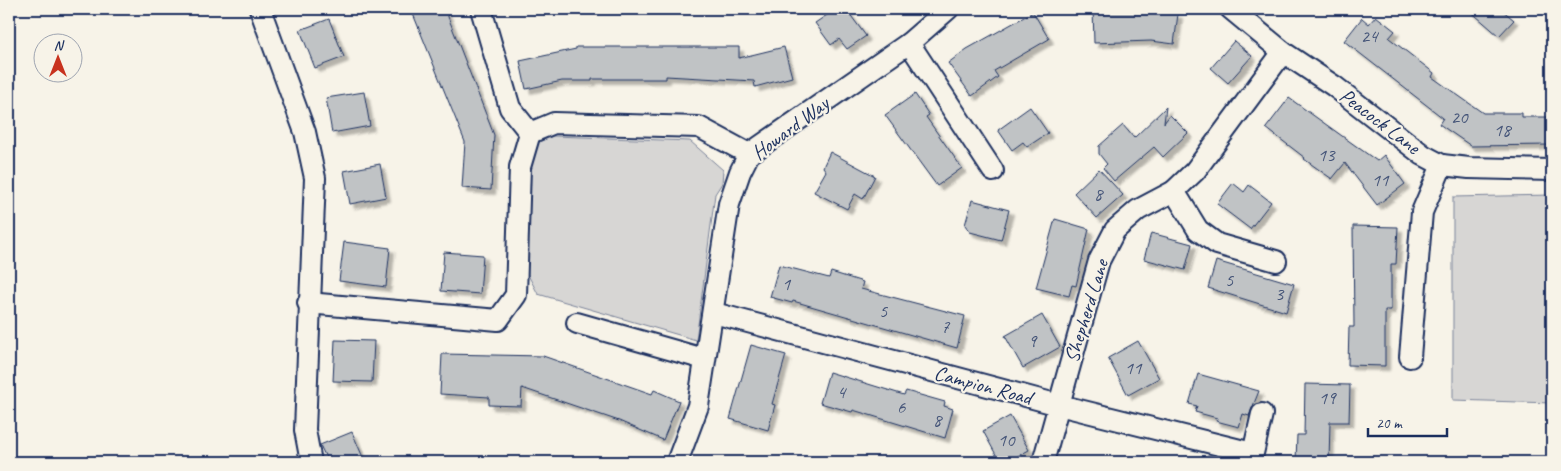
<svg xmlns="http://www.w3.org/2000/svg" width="1561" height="471" font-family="Caveat,sans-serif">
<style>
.green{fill:#d7d6d4;stroke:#798299}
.building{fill:#c0c3c5;stroke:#1b2f5e;filter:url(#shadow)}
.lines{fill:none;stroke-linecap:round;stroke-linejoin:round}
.street-casing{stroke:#1b2f5e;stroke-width:24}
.street{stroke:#f7f3e8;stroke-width:20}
.labels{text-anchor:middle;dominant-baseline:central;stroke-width:4.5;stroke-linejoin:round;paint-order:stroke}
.number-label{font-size:19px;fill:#445478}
.street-label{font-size:21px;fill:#1b2f5e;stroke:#f7f3e8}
</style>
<defs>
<filter id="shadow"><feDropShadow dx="4.5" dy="4.5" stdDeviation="1" flood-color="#0004"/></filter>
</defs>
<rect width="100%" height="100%" fill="#f7f3e8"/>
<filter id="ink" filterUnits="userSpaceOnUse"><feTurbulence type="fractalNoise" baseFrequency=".02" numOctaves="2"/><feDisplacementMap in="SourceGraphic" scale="10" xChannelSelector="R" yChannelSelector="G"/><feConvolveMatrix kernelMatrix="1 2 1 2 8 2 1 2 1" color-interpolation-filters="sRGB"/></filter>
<g filter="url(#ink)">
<g class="green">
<path d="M553,136L690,141L723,170L722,183L715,194L696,340L538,294L527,273L526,257L531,154L539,142Z"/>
<path d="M1552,195V403L1453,400V197Z"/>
</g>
<g class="building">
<path d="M411,9H445L494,135L491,190L462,188L465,142Z"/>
<path d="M836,9H846L866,36L847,49L839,39L831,45L815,23Z"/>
<path d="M1093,9H1161V12L1178,14L1174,44L1151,41L1094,43Z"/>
<path d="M1468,9H1501L1514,20L1499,36Z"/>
<path d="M1033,12L1049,39L994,71L998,77L972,96L948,63L967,49Z"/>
<path d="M1376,16L1395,31L1389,38L1434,73L1432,77L1483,113H1522V117H1552V145L1471,146L1439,124L1443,118L1344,41L1362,18L1369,24Z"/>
<path d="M329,19L344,57L315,68L300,30Z"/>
<path d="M1234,41L1252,56L1228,83L1211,68Z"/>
<path d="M576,47H739V58L784,47L792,77L755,87L754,81L666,76V79H592V81H562L526,89L520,61L576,49Z"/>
<path d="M364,92L370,126L332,133L326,98Z"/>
<path d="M915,94L929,115L926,117L962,168L937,186L885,115Z"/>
<path d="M1289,98L1377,161L1384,155L1405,184L1377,205L1345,163L1332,179L1304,159L1305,158L1266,128Z"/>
<path d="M1030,107L1048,133L1027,147L1023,142L1012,150L998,130Z"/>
<path d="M1166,107L1164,123L1170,115L1188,133L1163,157L1154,147L1114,181L1103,168L1107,164L1099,154V146L1123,125L1134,138Z"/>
<path d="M830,152L875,176L863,199L855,194L847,209L814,192L826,171L823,167Z"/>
<path d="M380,164L386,197L350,204L344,171Z"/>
<path d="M1099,169L1123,195L1097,218L1074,193Z"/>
<path d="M1233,183L1244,192L1249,185L1271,202L1250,229L1217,204Z"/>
<path d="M972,200L1009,210L1001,240L970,232L965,225Z"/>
<path d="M1055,219L1089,229L1076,286L1072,285L1069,296L1036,288Z"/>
<path d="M1353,226L1398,227L1396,264H1391V310H1385V366L1348,365L1349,327H1354Z"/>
<path d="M1151,233L1192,244L1185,270L1144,259Z"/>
<path d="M344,242L390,248L386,287L339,281Z"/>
<path d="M444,252L483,255L480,294L441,291Z"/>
<path d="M1216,261L1294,284L1286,312L1208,288Z"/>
<path d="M779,265L829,278L831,272L863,282L861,289L965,316L957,348L793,301L792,303L770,297Z"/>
<path d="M1042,315L1060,347L1023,368L1005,336Z"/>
<path d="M335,340L374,341L372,382L333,381Z"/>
<path d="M1138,341L1159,378L1128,395L1108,358Z"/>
<path d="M751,345L786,355L772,404L775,405L768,430L730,419Z"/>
<path d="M442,354L543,356L652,394L654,390L679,401L663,440L619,421L522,388L521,406L489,405V397L440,394Z"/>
<path d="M829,372L904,395L906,391L945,402L944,406L953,409L945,438L853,410L852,412L820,403Z"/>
<path d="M1198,374L1259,391L1249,416L1243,414L1239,427L1216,421L1217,418L1195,412L1197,406L1189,404Z"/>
<path d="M1305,384L1350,385L1349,422H1330L1329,462L1296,461L1297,435H1304Z"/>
<path d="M1010,416L1029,450L1007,462H1000L983,431Z"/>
<path d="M352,432L365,462H328L320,445Z"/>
</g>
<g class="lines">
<defs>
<g id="street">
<path d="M260,9L305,132L315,178L305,430L311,462"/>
<path d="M481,9L510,108L530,133L554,123L699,127L749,154"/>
<path d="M1231,9L1283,52L1334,86L1423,155L1442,165L1469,168L1552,170"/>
<path d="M909,43L993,171"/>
<path d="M1174,191L1198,230L1217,244L1276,261"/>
<path d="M308,303L498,320L516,295L520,167L530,133"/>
<path d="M714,313L1059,405L1252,453"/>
<path d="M577,323L704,359"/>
<path d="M1410,357L1422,212L1442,165"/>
<path d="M677,462L698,406L729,204L740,172L749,154L909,43L948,9"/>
<path d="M1043,462L1099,261L1115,230L1138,210L1174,191L1195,171L1283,52"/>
<path d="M1251,462L1262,414"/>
</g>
</defs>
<use href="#street" class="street-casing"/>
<use href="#street" class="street"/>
</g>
</g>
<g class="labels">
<g class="number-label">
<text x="1369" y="36">24</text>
<text x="1459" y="117">20</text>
<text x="1502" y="130">18</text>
<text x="1326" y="155">13</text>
<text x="1380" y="180">11</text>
<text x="1098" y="194">8</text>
<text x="1229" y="280">5</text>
<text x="786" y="284">1</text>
<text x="1279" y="294">3</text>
<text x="883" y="311">5</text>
<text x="945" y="327">7</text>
<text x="1032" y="341">9</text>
<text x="1133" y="368">11</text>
<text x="841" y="392">4</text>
<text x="1327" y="398">19</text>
<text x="901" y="407">6</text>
<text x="937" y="420">8</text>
<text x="1006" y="440">10</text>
</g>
<g class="street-label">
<text transform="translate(1380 121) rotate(37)">Peacock Lane</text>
<text transform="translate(790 128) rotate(-37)">Howard Way</text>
<text transform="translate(1086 311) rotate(-73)">Shepherd Lane</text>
<text transform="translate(983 385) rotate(15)">Campion Road</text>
</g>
</g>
<rect width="1561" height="471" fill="none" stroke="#f7f3e8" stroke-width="30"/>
<rect x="15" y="15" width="1531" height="441" fill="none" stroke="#1b2f5e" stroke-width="2" filter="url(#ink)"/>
<g transform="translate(58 58)"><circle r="24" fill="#f7f3e8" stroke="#9fa5b1"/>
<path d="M0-4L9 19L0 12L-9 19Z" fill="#c8321e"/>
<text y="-8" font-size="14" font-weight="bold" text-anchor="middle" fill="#1b2f5e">N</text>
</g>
<path d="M1368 428v8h79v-8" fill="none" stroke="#1b2f5e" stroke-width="2.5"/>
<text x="1376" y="428" font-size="15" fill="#1b2f5e" stroke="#f7f3e8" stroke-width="4" paint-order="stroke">20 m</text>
</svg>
